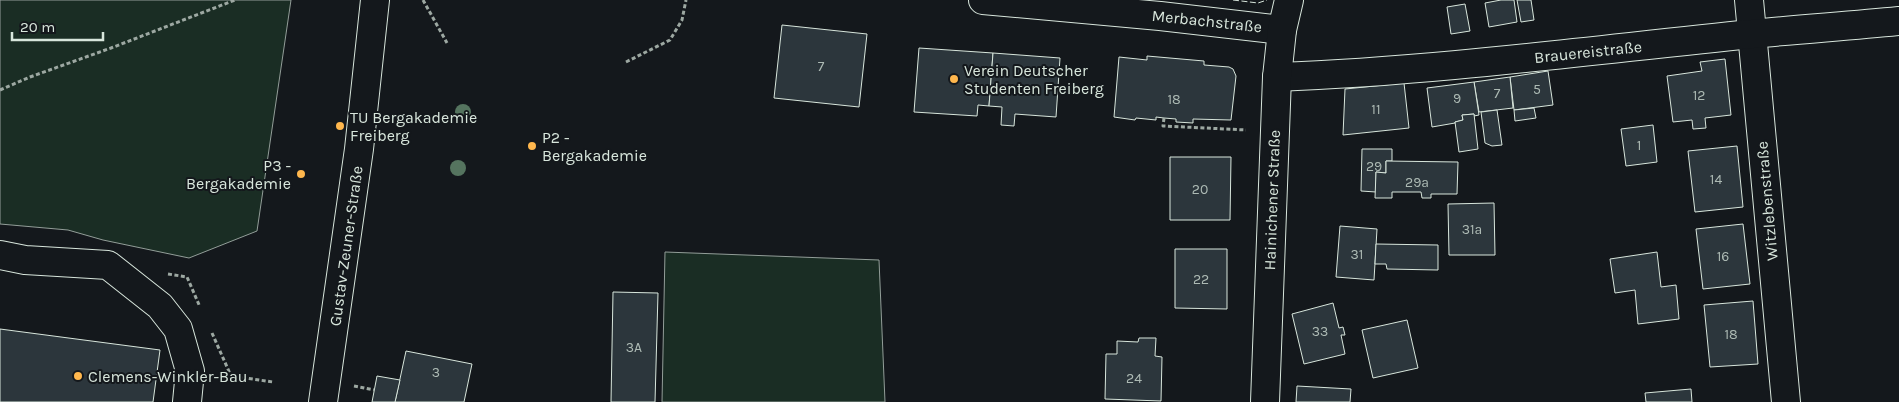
<svg xmlns="http://www.w3.org/2000/svg" width="1899" height="402" font-family="Karla,sans-serif">
<style>
.green{fill:#1a2d24;stroke:#939e99}
.building{fill:#2c363c;stroke:#d8e6dc}
.lines{fill:none;stroke-linecap:round;stroke-linejoin:round}
.minor-casing{stroke:#d8e6dc;stroke-width:30}
.major-casing{stroke:#d8e6dc;stroke-width:30}
.path{stroke:#9da8a2;stroke-width:3;stroke-dasharray:4 2.5;stroke-linecap:butt}
.minor{stroke:#14181c;stroke-width:28}
.major{stroke:#14181c;stroke-width:28}
.fence{stroke:#d8e6dc;stroke-width:1;stroke-dasharray:6 2.5;stroke-linecap:butt}
.tree{fill:#55745f}
.poi-dot{fill:#ffb74d;stroke:#14181c;stroke-width:2}
.labels{text-anchor:middle;dominant-baseline:central;stroke-width:4;stroke-linejoin:round;paint-order:stroke}
.number-label{font-size:14px;fill:#adbab4}
.street-label{font-size:16px;fill:#d8e6dc;stroke:#14181c}
.poi-label{font-size:16px;fill:#d8e6dc;stroke:#14181c;text-anchor:start}
</style>
<rect width="100%" height="100%" fill="#14181c"/>
<g class="green">
<path d="M0,0H291L257,231L189,258L103,240L68,230L0,224Z"/>
<path d="M665,252L879,260L885,402H662Z"/>
</g>
<g class="building">
<path d="M1501,0H1514L1517,22L1489,27L1485,3Z"/>
<path d="M1517,0H1531L1534,20L1521,22Z"/>
<path d="M1465,4L1470,31L1451,34L1447,7Z"/>
<path d="M782,25L867,34L859,107L774,98Z"/>
<path d="M919,48L993,53L989,106L978,105L977,116L914,112Z"/>
<path d="M993,53L1060,58L1056,117L1015,114L1014,126L1001,125L1002,107L989,106Z"/>
<path d="M1147,56L1204,61V65L1229,67L1233,69L1236,76L1231,120L1193,119V123L1176,122V119L1164,118L1156,117V120L1136,118L1135,120L1114,117L1119,57L1147,60Z"/>
<path d="M1725,59L1731,115L1705,118L1706,128L1693,129L1692,120L1673,122L1667,76L1702,71L1700,62Z"/>
<path d="M1548,71L1553,105L1514,110L1510,77Z"/>
<path d="M1510,77L1513,108L1479,112L1474,82Z"/>
<path d="M1474,82L1479,115L1474,116V114L1462,115L1463,120L1455,122V123L1432,127L1427,88Z"/>
<path d="M1404,83L1409,128L1343,135L1345,89Z"/>
<path d="M1534,108L1536,118L1515,121L1514,110Z"/>
<path d="M1497,110L1502,145L1492,146L1485,143L1481,112Z"/>
<path d="M1474,114L1478,149L1459,152L1455,122L1463,120L1462,115Z"/>
<path d="M1653,125L1657,162L1626,166L1621,129Z"/>
<path d="M1737,146L1743,207L1695,212L1688,151Z"/>
<path d="M1362,149H1392V161H1386V173L1376,172V192L1361,191Z"/>
<path d="M1170,157H1231L1230,220H1170Z"/>
<path d="M1386,161L1458,162L1457,194H1431V198H1422L1421,192H1392V198H1375L1376,172L1386,173Z"/>
<path d="M1494,203L1495,255H1449L1448,204Z"/>
<path d="M1743,224L1750,284L1703,289L1696,229Z"/>
<path d="M1340,226L1377,229L1374,280L1336,277Z"/>
<path d="M1376,244L1438,245V270L1387,269L1386,264H1375Z"/>
<path d="M1175,249H1227V309L1175,308Z"/>
<path d="M1657,252L1661,287L1676,285L1679,319L1638,324L1635,290L1615,293L1610,259Z"/>
<path d="M613,292L658,293L655,402H611Z"/>
<path d="M1753,301L1758,364L1710,367L1704,305Z"/>
<path d="M1333,303L1339,328L1343,327L1345,335H1341L1345,354L1304,364L1292,314Z"/>
<path d="M1407,320L1418,368L1373,378L1362,330Z"/>
<path d="M0,329L160,350L153,402H0Z"/>
<path d="M1139,338H1156L1155,356L1162,357L1161,401L1105,399L1106,354H1117V341L1138,342Z"/>
<path d="M406,351L472,364L464,402H395Z"/>
<path d="M377,376L400,380L395,402H372Z"/>
<path d="M1297,386L1351,389L1350,402H1296Z"/>
<path d="M1691,389L1692,402H1646L1645,393Z"/>
</g>
<g class="lines">
<defs>
<g id="minor">
<path d="M983,0L1160,16L1282,30"/>
<path d="M1749,0L1786,402"/>
<path d="M1277,77C1436,71 1593,50 1752,34C1801,29 1850,26 1899,21"/>
<path d="M0,255L25,260L108,265L160,306L178,329L190,371L187,402"/>
<path d="M323,402L359,149L375,0"/>
</g>
<path id="major" d="M1265,402L1277,77L1282,30L1289,0"/>
</defs>
<use href="#minor" class="minor-casing"/>
<use href="#major" class="major-casing"/>
<g class="path">
<path d="M423,0L447,43"/>
<path d="M626,62L670,40L682,20L686,0"/>
<path d="M0,90L30,77L111,48L235,0"/>
<path d="M1164,118L1163,126L1246,130"/>
<path d="M168,274L187,277L200,307"/>
<path d="M212,333L231,376L273,382"/>
<path d="M354,386L374,390"/>
</g>
<use href="#minor" class="minor"/>
<use href="#major" class="major"/>
<path class="fence" d="M1233,0L1258,3L1267,0"/>
</g>
<g class="tree">
<circle cx="463" cy="112" r="8"/>
<circle cx="458" cy="168" r="8"/>
</g>
<g class="poi-dot">
<circle cx="954" cy="79" r="5"/>
<circle cx="340" cy="126" r="5"/>
<circle cx="532" cy="146" r="5"/>
<circle cx="301" cy="174" r="5"/>
<circle cx="78" cy="376" r="5"/>
</g>
<g class="labels">
<g class="number-label">
<text x="821" y="66">7</text>
<text x="1537" y="89">5</text>
<text x="1497" y="93">7</text>
<text x="1699" y="95">12</text>
<text x="1457" y="98">9</text>
<text x="1174" y="99">18</text>
<text x="1376" y="109">11</text>
<text x="1639" y="145">1</text>
<text x="1374" y="166">29</text>
<text x="1716" y="179">14</text>
<text x="1417" y="182">29a</text>
<text x="1200" y="189">20</text>
<text x="1472" y="229">31a</text>
<text x="1357" y="254">31</text>
<text x="1723" y="256">16</text>
<text x="1201" y="279">22</text>
<text x="1320" y="331">33</text>
<text x="1731" y="334">18</text>
<text x="634" y="347">3A</text>
<text x="436" y="372">3</text>
<text x="1134" y="378">24</text>
</g>
<g class="street-label">
<text transform="translate(1207 21) rotate(6)">Merbachstraße</text>
<text transform="translate(1588 52) rotate(-6)">Brauereistraße</text>
<text transform="translate(1272 200) rotate(-88)">Hainichener Straße</text>
<text transform="translate(1767 201) rotate(-95)">Witzlebenstraße</text>
<text transform="translate(346 246) rotate(-82)">Gustav-Zeuner-Straße</text>
</g>
<g class="poi-label">
<text x="964" y="70">Verein Deutscher<tspan x="964" dy="18">Studenten Freiberg</tspan></text>
<text x="350" y="117">TU Bergakademie<tspan x="350" dy="18">Freiberg</tspan></text>
<text x="542" y="137">P2 -<tspan x="542" dy="18">Bergakademie</tspan></text>
<text x="291" y="165" text-anchor="end">P3 -<tspan x="291" dy="18">Bergakademie</tspan></text>
<text x="88" y="376">Clemens-Winkler-Bau</text>
</g>
</g>
<path d="M12 32v8h91v-8" fill="none" stroke="#d8e6dc" stroke-width="2.5"/>
<text x="20" y="32" font-size="15" fill="#d8e6dc" stroke="#14181c" stroke-width="4" paint-order="stroke">20 m</text>
</svg>
